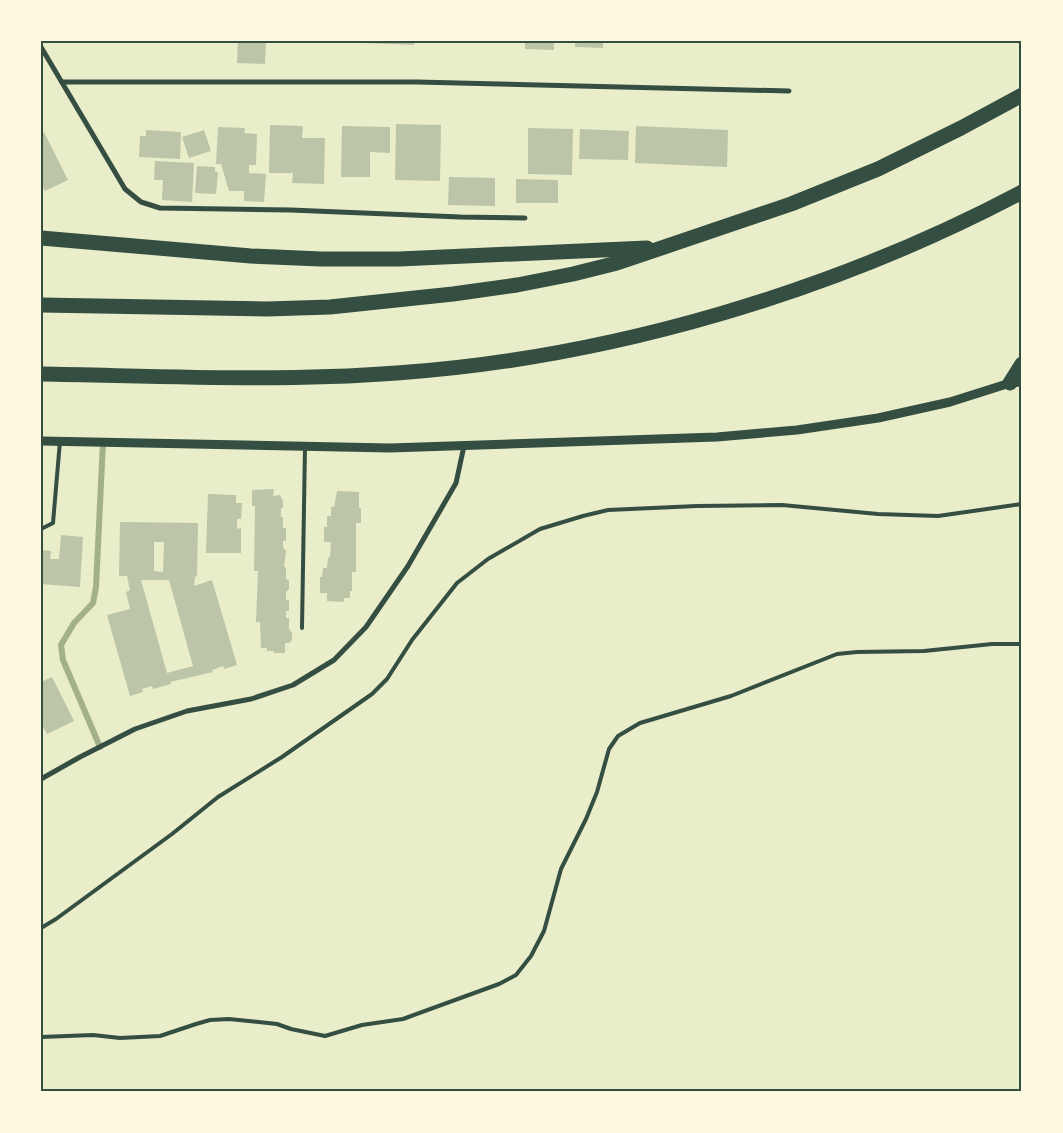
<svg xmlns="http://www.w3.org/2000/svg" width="1063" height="1133" font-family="Mulish,sans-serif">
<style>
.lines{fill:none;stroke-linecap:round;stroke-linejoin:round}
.stream{stroke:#a3b18a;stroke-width:6}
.building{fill:#bcc5a7;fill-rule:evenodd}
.service{stroke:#344e41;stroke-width:4}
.minor{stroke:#344e41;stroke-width:5}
.tertiary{stroke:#344e41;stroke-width:9}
.motorway{stroke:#344e41;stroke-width:15}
.neatline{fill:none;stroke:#344e41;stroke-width:2}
</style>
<rect width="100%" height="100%" fill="#e9edc9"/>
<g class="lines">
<path class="stream" d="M100,747L63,660L61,645L74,623L93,603L96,587L103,442"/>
</g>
<g class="building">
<path d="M238,41H266L265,64L237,63Z"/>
<path d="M363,41H414V45L363,43Z"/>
<path d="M525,41H554V50L525,49Z"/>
<path d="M575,41H603V48L575,47Z"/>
<path d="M396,124L441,125L440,181L395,180Z"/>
<path d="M270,125L303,126L302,138H325L324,184L292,183L293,173H269Z"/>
<path d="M342,126L390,127V153L370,152V177H341Z"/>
<path d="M636,126L728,130L727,167L635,163Z"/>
<path d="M218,127L245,128L244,133L257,134L256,165H249V173L266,174L264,202L244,201V191H229L221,164H216Z"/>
<path d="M528,128L573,129L572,175L528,174Z"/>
<path d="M580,129L629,131L628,160L579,159Z"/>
<path d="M146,130L181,132L180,159L139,157L140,136H146Z"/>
<path d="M204,130L211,151L189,158L182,137Z"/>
<path d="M44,132L68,180L45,191L41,184V134Z"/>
<path d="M155,161L194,163L192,202L162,200L163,180H154Z"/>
<path d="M197,166L215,167V172H218L216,194L195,193Z"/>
<path d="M449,177L495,178V206L448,205Z"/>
<path d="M516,179L558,180V203H516Z"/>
<path d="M274,489L273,496L280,495L283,501V508H281V517H283V528H286V541H283V547L286,551L284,566L286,568V579L289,580V589L286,592V600H289V611H286V618H289V629L292,633V640L289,643H285V653H274V651H267V648H261L260,622H256L258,571H254L255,506H252V490Z"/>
<path d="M337,491L359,492V508H361V523H356V572H352V591H350V598H344V602L327,601V593H320V577H322L323,568H327L328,558L330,557L331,542H324V527H327V516H331V507H334Z"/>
<path d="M208,494L236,495V503H242L241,519H237V529L241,528V553H206Z"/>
<path d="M120,522L198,523L197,577L195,576L194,586L212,580L237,665L224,669L223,666L212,670L213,672L170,682L171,684L153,689L152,686L142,689L143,692L130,696L107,615L130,609L126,592L130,590L127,576H119ZM154,542H164L163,572L154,571ZM141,580H169L193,666L167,673Z"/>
<path d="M61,535L83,537L80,587L41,584V550L51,551L50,559H59Z"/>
<path d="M52,677L74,721L47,734L41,723V682Z"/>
</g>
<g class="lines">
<g class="service">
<path d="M41,529L53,523L60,441"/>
<path d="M302,628L305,446"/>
<path d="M41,928L56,919L172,834L218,797L282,757L372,694L387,679L412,640L457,583L488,559L540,529L583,516L608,510L697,506L782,505L878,514L938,516L1022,504"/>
<path d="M41,1037L93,1035L120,1038L160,1036L196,1024L210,1020L229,1019L277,1024L291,1029L325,1036L362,1025L403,1019L499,984L516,975L531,956L544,931L561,869L586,819L597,792L609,749L618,736L640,723L731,696L837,654L857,652L924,651L992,644H1022"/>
</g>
<g class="minor">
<path d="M41,47L125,189L141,202L160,208L291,210L460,217L525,218"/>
<path d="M62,82H417L789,91"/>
<path d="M41,779L80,757L135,729L187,711L251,699L293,685L334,660L366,627L408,566L456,483L464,446"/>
</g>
<path class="tertiary" d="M41,441L390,448L717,437L797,430L878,418L950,402L1010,383L1022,382"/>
<g class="motorway">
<path d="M41,238L251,256L321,259H399L647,248"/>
<path d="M41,305L267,309L330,307L453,294L517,285L573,274L617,263L791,204L878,169L961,128L1022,95"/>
<path d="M41,374C160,376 278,382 397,373C610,358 833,292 1022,192"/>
<path d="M1010,383L1022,364"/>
</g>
</g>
<rect width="1063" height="1133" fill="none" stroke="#fefae0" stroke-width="85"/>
<rect x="42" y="42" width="978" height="1048" class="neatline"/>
</svg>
